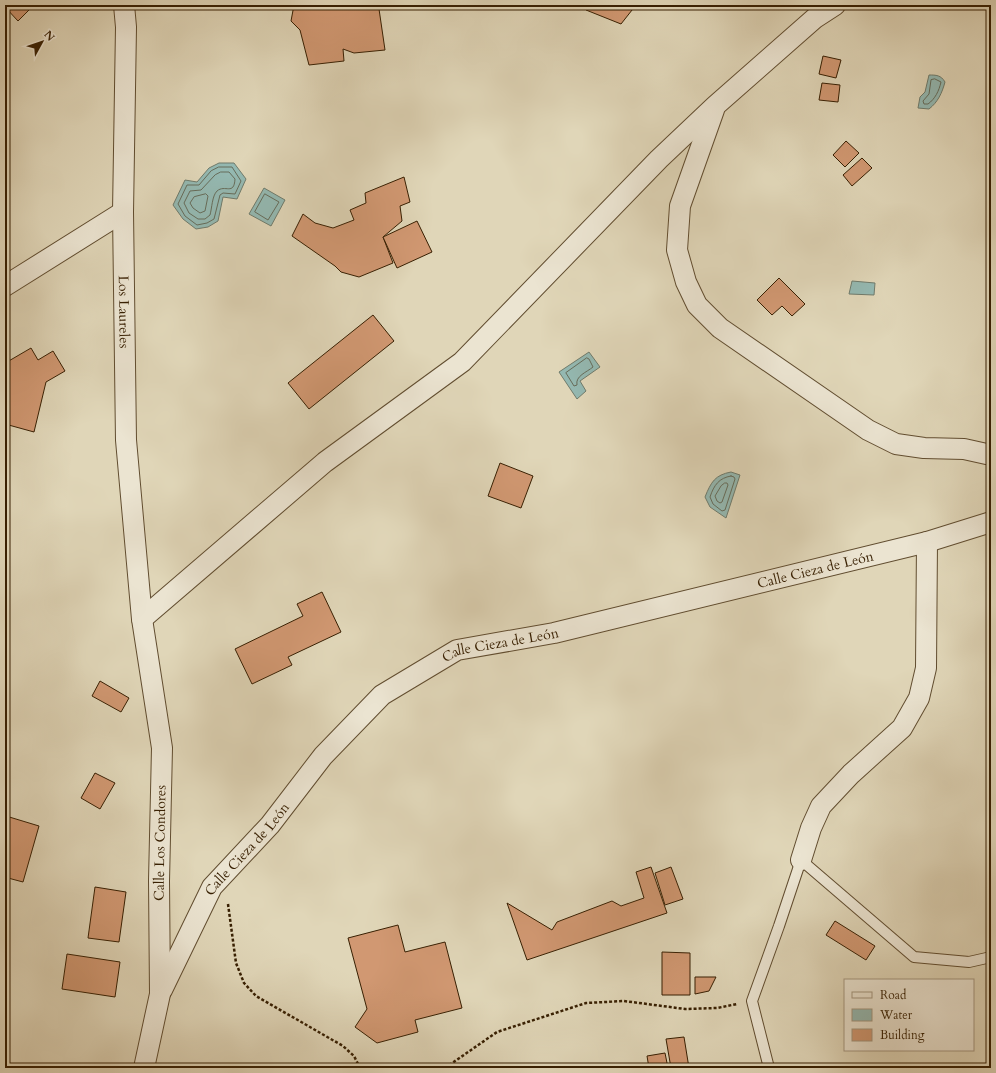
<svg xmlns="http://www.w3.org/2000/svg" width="996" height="1073" font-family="Cardo,serif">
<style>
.water{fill:#94b9b2;stroke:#6f7b6c}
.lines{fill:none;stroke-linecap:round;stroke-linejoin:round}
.shore{stroke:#666c5a;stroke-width:1}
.building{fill:#d19872;stroke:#371f02}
.lane-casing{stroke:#614d30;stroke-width:12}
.street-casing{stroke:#614d30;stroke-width:22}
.path{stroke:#371f02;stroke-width:2.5;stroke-dasharray:3 2;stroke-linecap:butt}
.lane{stroke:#ebe4d1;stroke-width:10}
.street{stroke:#ebe4d1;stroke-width:20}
.labels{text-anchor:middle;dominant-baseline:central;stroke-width:3;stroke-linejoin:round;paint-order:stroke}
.street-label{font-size:14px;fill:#371f02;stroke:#ebe4d1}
</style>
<rect width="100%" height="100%" fill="#e0d6b8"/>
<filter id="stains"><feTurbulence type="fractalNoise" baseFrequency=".005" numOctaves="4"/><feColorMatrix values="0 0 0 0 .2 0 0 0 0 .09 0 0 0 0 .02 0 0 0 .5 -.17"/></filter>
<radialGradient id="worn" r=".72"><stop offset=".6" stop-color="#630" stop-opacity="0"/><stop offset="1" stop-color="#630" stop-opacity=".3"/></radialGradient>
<g class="water">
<path d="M929,75C936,75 941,75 945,82C942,93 938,102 929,109L918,108L920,97L925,92Z"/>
<path d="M219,163H234L246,179L237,199L223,197L218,221L208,227L196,229L183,219L173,205L185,180L197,182L209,168Z"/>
<path d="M264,188L285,200L271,226L249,214Z"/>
<path d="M852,281L875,283L874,295L849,294Z"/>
<path d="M589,352L600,367L580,381L586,391L577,399L559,372Z"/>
<path d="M731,472L740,475L726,518L710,507L705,497C711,482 715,475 731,472Z"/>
</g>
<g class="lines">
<g class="shore">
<path d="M935,79L941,82C939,91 935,99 928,104H924L923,101L929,94L931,80Z"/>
<path d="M219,167H232L241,181L235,194L223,193L220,195L214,219L207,223L197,225L185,216L178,204L187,185H199L211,171Z"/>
<path d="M221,172H229L235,179C234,196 225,184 217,191C212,196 212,208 210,215L205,219H198L189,213L184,203L190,191L201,190L215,175Z"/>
<path d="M206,194L208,196L205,211L200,213L193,208L190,203L194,197Z"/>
<path d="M265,194L279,202L268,220L255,212Z"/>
<path d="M587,358L589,359L593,367C587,372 575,376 577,385L574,386L566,373Z"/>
<path d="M731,476L734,477L735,479L725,510L722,511L713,504L710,497C714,485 719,478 731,476Z"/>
<path d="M725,483H727L728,485L722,502L720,503L717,501L715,496L721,486Z"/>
</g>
</g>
<g class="building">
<path d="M5,5H34L18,21L5,7Z"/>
<path d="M294,5H382L379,9L385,50L354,53L343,49L344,61L309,65L300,30L291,21Z"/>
<path d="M587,5H636L621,24L586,10Z"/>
<path d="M823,56L841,60L836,78L819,74Z"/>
<path d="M822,83L840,85L838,102L819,100Z"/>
<path d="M846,141L859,153L845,167L833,155Z"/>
<path d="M862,158L872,168L852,186L843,175Z"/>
<path d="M404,177L410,202L400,206L402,221L383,237L393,263L359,277L341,272L335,266L292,236L303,214L315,223L333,228L354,220L350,210L366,203L365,193Z"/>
<path d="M417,221L432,252L397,268L383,237Z"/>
<path d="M779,278L805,304L792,316L782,306L772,315L757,300Z"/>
<path d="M373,315L394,341L309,409L288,383Z"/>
<path d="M31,348L38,360L53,351L65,371L46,382L34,432L5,424V374L7,362Z"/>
<path d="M500,463L533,476L521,508L488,496Z"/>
<path d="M322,592L341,632L288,657L292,665L252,684L235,649L303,616L297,604Z"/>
<path d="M100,681L129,698L121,712L92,696Z"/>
<path d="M95,773L115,783L100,809L81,798Z"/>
<path d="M6,816L39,826L23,882L8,878L5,888Z"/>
<path d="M651,867L667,913L527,960L507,903L552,930L557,922L612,901L621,906L644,898L636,872Z"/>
<path d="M671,867L683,899L665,905L655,873Z"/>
<path d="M95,887L126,892L119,942L88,938Z"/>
<path d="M835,921L875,946L866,960L826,935Z"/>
<path d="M398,925L405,952L445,942L462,1008L415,1020L418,1032L377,1043L355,1027L367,1009L348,938Z"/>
<path d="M662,952L690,953V995H662Z"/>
<path d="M67,954L120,962L115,997L62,989Z"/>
<path d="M695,977H716L709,991L695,994Z"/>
<path d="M684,1037L689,1068H671L666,1039Z"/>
<path d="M665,1053L668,1068H649L647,1056Z"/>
<path d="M991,1060V1068H980Z"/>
</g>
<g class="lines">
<defs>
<path id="lane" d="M769,1068L752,1001L779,926L801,860L914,957L969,962L991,957"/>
<g id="street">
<path id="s1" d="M124,5L126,27L123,212L126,440L142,619L162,748L159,881L160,994L144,1068"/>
<path d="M714,110L680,206L677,250L686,282L697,305L720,328L868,430L896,444L924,448L964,449L991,455"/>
<path d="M5,286L123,212"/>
<path d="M142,619L325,462L462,362L659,159L715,106L815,18L835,5"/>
<path d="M801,860L811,828L821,806L851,774L902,728L919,698L926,668L927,542"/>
<path id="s2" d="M162,990L212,887L270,825L323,756L382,695L457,650L554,633L927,542L991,522"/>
</g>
</defs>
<use href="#lane" class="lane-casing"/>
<use href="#street" class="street-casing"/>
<g class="path">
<path d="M228,904L236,963L244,983L256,996L343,1046L354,1056L360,1068"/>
<path d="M445,1068L497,1032L586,1003L624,1001L685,1009L717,1008L737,1004"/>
</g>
<use href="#lane" class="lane"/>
<use href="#street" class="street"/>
</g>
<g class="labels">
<g class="street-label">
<text stroke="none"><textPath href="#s1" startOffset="307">Los Laureles</textPath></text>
<text stroke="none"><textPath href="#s2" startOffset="826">Calle Cieza de León</textPath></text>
<text stroke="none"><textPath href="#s2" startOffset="502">Calle Cieza de León</textPath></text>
<text transform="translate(160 843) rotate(-89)">Calle Los Condores</text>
<text stroke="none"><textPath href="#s2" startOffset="166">Calle Cieza de León</textPath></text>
</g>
</g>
<rect width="996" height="1073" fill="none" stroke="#e0d6b8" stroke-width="20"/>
<rect x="6" y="6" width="984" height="1061" fill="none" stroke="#371f02" stroke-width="2"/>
<rect x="10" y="10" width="976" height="1053" fill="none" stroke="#371f02"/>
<rect x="844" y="979" width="130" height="72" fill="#ebe4d1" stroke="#a3957e"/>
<rect x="852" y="992" width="20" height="6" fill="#ebe4d1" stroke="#a3957e"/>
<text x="880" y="999" font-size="12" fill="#371f02">Road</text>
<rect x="852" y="1009" width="20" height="12" fill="#94b9b2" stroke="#a3957e"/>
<text x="880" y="1019" font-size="12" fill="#371f02">Water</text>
<rect x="852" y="1029" width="20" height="12" fill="#d19872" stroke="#a3957e"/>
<text x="880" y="1039" font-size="12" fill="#371f02">Building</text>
<g transform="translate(42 42) rotate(50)" stroke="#ebe4d1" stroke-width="3" paint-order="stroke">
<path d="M0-3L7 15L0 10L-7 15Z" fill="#371f02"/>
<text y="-6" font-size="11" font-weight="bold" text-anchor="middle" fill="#371f02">N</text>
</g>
<rect width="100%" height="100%" filter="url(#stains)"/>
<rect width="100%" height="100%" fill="url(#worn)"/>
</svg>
